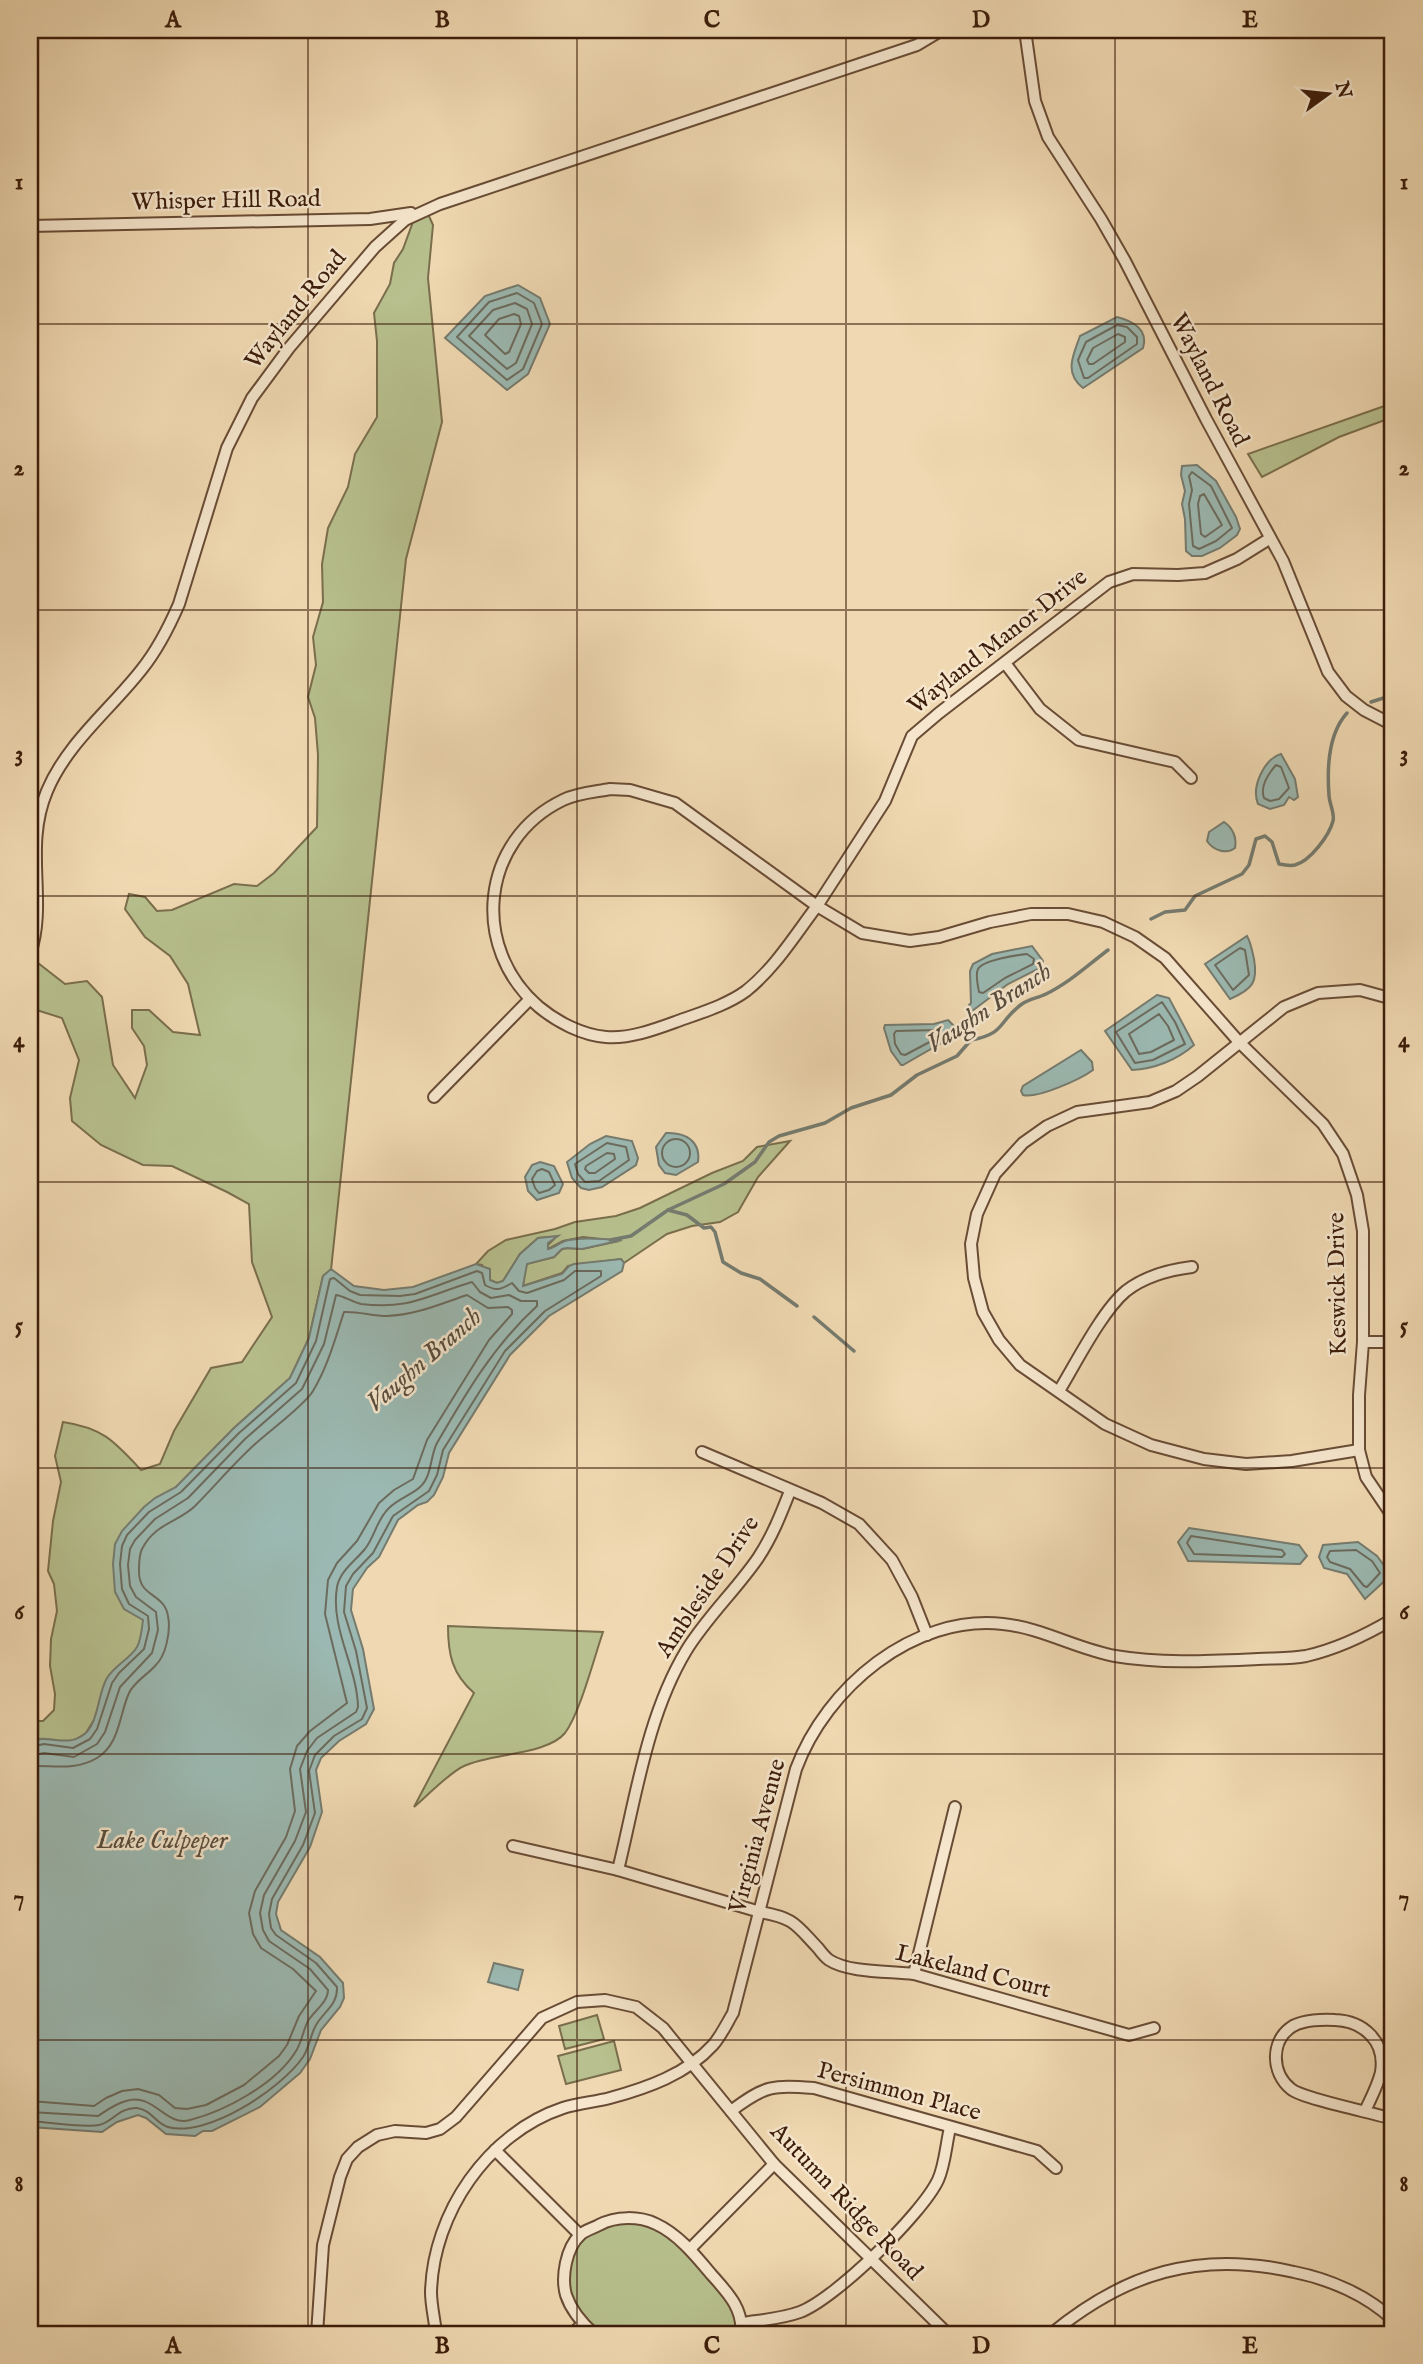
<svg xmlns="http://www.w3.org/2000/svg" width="1423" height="2364" font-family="'IM FELL English',serif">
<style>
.green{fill:#b7c08e;stroke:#7a6e4c;stroke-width:2}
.water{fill:#9bb9b2;stroke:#757b6f;stroke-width:2}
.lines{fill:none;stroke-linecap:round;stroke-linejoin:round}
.shore{stroke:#6c6b5e;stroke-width:2}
.stream{stroke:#757b6f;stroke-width:3.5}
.minor-casing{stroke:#694c35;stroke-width:14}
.minor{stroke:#f5e6cd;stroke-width:10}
.grid{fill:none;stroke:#3c1d0b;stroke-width:2;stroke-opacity:0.55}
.labels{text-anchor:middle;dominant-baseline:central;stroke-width:5;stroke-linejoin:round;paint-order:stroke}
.street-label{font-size:24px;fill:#3c1d0b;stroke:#f5e6cd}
.water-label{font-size:26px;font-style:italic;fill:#584c3d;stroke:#f5e6cd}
.neatline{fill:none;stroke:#3c1d0b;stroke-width:2.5}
.grid-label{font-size:23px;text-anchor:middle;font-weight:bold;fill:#3c1d0b}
</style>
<rect width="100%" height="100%" fill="#f0d9b2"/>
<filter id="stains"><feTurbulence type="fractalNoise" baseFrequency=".00286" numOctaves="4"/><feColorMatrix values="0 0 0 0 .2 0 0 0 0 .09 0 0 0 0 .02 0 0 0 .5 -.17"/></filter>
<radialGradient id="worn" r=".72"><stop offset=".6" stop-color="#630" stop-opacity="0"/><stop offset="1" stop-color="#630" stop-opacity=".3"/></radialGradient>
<g class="green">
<path d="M428,214L433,225L428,278L442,422L406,559L331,1270L323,1276L309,1338L290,1378L234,1428L176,1487L141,1616L145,1623L139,1646L86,1733L67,1745L30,1748V1721H43L54,1710L55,1694L50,1666L51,1639L57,1611L54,1584L48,1571L53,1521L61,1482L55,1456L63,1422C103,1428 114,1441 141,1470L160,1464L174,1431L211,1368L242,1362L272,1317L252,1262L249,1204L227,1192L172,1166L143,1165L101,1145L72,1121L70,1098L79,1060L62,1018L30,1008V977L38,963L65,984L87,981L102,997L113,1065L135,1098L147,1065L144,1046L132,1028V1010H149L173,1032L200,1035L188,984L170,956L145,937L125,909L129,894L145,897L157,911L172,910L234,884L257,886L274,873L317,827L318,755L315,718L308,697L316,665L313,637L323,602L322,564L328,528L348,487L355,454L377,417V341L374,313L390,284L394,263L403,249L414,219Z"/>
<path d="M1393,403V417L1339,437L1262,477L1248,454Z"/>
<path d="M790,1141L758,1177L738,1212L720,1222L692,1226L667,1234L624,1263L621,1259L568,1266L562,1273L523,1286L526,1264L554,1257L562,1249L567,1248L582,1249L619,1241L583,1237L563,1241L548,1249L546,1247L556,1237L538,1238L520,1254L503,1281L497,1283L490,1280L482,1265L476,1264L488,1251L506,1240L555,1229L575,1222L616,1216L640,1208L712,1173L743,1161L757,1147Z"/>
<path d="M448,1626L603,1632C594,1658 580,1713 565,1733C547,1755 491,1753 464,1766C450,1772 427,1796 414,1807L474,1693C452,1674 448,1654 448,1626Z"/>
<path d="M597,2015L604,2039L565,2049L559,2026Z"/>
<path d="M614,2041L621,2070L566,2084L558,2056Z"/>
<path d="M613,2220L657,2224L690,2249L737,2307L739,2334H594L566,2295L570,2249L580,2235Z"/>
</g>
<g class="water">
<path d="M518,285L540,298L550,324L528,374L507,390L445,338L485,296Z"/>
<path d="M1117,317C1133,321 1149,330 1143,348L1083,388C1063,372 1074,354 1080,336Z"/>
<path d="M1197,465L1216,481L1236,517L1240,529L1237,535L1220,548L1202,556H1192L1186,551L1185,519L1182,504L1185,491L1181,475L1182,466Z"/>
<path d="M1281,754L1295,779L1298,797L1294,800L1289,797L1284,805L1270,809L1258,804C1251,787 1264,759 1281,754Z"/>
<path d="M1224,822C1233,828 1237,838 1235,848C1226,855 1213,850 1207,841L1209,832Z"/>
<path d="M1247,936C1251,943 1252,950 1254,959C1258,982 1253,989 1230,999L1205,964Z"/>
<path d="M1032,946L1043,961L1040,968L1008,984L972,1011L969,1005L971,1003L970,971L973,964L992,954Z"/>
<path d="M1157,995L1169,998L1194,1045C1177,1060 1154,1069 1132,1070L1105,1031Z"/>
<path d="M948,1020L956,1028L957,1034L903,1065H901L891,1051L884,1028L885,1025L934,1024Z"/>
<path d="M1081,1050L1092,1062L1093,1070C1081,1079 1037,1099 1023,1095L1021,1091L1023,1086Z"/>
<path d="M666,1133C685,1132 701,1141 698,1162L676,1175L665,1173L659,1165L656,1147Z"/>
<path d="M606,1136L632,1141L638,1158L636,1165L602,1187L589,1190L581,1188L572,1178L567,1162L590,1144Z"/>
<path d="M540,1162L554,1166L563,1184L559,1193L537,1200L528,1191L525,1177L532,1165Z"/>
<path d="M558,1236L548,1243V1249C556,1248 560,1241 569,1240C587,1236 603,1240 622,1240L582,1249L567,1248L562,1249L554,1257L527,1264L523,1286L562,1274L569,1266L574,1264L621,1259L624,1263L622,1271L549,1316L510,1355L449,1453L443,1477L434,1495L427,1502L418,1505L398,1520L379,1557L367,1568L353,1589L351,1610L363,1649L374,1709L366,1724L339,1741L321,1758L316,1770L322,1812L310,1847L278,1902L276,1914L281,1930L320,1957L343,1983L344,1998L340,2007L321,2030L310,2059L300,2073L260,2107L212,2131H203L195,2136L166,2134L146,2118L138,2115L117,2122L102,2132L30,2127V1741C47,1734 65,1747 82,1736C99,1725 97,1695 107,1678C115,1665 130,1659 137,1647C141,1640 142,1628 143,1620L124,1609L115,1592L113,1564L115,1544L122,1531L144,1507L155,1498L176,1487L234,1428L290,1378L309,1338L323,1276L331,1269L354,1286L384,1290L413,1287L476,1264L490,1269V1280L497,1283L503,1281L520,1254L538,1238Z"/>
<path d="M1189,1528L1299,1545L1307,1556L1300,1564L1188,1561L1178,1542Z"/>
<path d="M1358,1542L1377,1556L1391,1575L1365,1599L1347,1574L1324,1568L1319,1557L1323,1545Z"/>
<path d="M494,1963L523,1970L518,1990L488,1982Z"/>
</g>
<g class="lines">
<g class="shore">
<path d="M517,293L534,303L542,324L523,369L507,380L457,337L489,302Z"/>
<path d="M515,303L527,309L532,324L516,363L507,369L469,336L493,310Z"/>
<path d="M514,314L519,316L521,324L509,352L505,354L485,335L499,319Z"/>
<path d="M1117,325L1127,327L1137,337V344L1088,378H1084L1078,360L1086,342Z"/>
<path d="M1118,334L1125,337V342L1093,364H1089L1087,360L1093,348Z"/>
<path d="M1192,472L1211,486L1232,528L1216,541L1199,549L1193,546L1189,504L1192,490L1189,476Z"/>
<path d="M1204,494L1222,525L1205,537L1201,534L1198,504L1200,496Z"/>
<path d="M1276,765L1281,767L1289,788L1279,799L1270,801L1264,798C1260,787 1268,774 1276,765Z"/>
<path d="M1240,948L1245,950L1249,975L1233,990L1215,965Z"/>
<path d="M1027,954L1034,959L1033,964L1005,978L983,993L979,992C978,986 975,975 978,969C983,960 1017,955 1027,954Z"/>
<path d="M1162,1002L1175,1022L1185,1044L1153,1060L1135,1063L1116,1032Z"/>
<path d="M1159,1014L1168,1026L1174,1040L1151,1052L1139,1054L1129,1034Z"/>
<path d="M937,1030L940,1033L939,1037L905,1055L901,1054L895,1044L894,1034L896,1031Z"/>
<circle cx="676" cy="1153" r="14"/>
<path d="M607,1143L626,1147L629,1160L599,1181L585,1182L578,1174L575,1164Z"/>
<path d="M607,1153L614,1154L615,1159L595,1173H589L585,1169L586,1166Z"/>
<path d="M542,1169L549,1172L555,1185L549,1190L539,1193L535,1188L532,1179L537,1171Z"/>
<path d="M1191,1536L1282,1550L1285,1554L1282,1557L1194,1554L1187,1543Z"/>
<path d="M1356,1550L1372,1561L1380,1573L1367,1587L1364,1586L1350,1569L1330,1562L1327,1557L1330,1551Z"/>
<path d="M30,1747L44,1744L73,1748L90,1739L97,1729L112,1683L119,1673L144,1649L149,1629L148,1616L129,1604L122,1589L120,1564L122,1546L127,1535L149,1512L181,1492L239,1433L296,1383L316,1341L330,1279L334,1278L350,1291L360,1295L400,1296L415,1294L477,1271L482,1273L485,1285C497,1292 502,1289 512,1283L519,1291L527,1293L564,1280L575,1271H601V1276L545,1311L505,1351L443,1450L437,1475L429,1491L393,1516L373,1553L353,1574L346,1586L344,1612L356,1651L367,1708L362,1719L334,1736L315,1755L309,1771L315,1813L303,1845L272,1899L269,1914L271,1928L276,1935L316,1963L337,1987C338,2006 322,2012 315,2027C310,2037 309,2048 303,2057C281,2089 207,2138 168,2127C156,2124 152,2110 137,2108C119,2107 112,2123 99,2125C84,2128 46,2122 30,2121"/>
<path d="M30,1756L44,1753L74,1757L97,1744L105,1732L120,1687L152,1653L158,1630L156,1612L136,1597L130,1586L128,1565L130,1549L135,1540L155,1519L188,1498L245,1439L302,1389L324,1344L336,1295C344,1296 352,1302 361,1304C410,1310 428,1295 472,1282L480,1292L491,1298L509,1295L521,1301H537V1306C494,1345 466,1393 437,1443C430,1456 432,1477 420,1487C413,1494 398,1499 389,1508C377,1519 375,1536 365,1549C355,1561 340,1571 337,1587C330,1629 357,1666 358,1707L356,1712L317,1738L307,1751L300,1769L306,1812L295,1841L264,1895L260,1913L263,1930L269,1941L310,1969L328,1990C328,2002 314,2011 308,2021C303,2030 302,2042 296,2051C276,2084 225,2111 190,2120C165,2127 154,2092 126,2101C115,2104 107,2110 98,2116L30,2112"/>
<path d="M30,1766C53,1765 75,1771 97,1758C120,1744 119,1715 129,1693C134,1682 147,1675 155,1666C166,1656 171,1631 168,1616C164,1592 138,1598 139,1570C139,1563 139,1555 142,1549C155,1523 179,1522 195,1506C215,1486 233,1464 254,1445C269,1431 304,1406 313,1391C328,1366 335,1339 344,1312C357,1311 373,1316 387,1316C416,1315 440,1304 467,1295L488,1308L508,1307L512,1310V1314L489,1340L427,1440L413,1479L394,1490L379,1503L357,1541L337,1563L328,1580L325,1614L347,1703L310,1731L297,1746L290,1769L295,1811L286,1837L255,1891L249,1913L253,1934L261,1948L293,1969L316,1991L299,2016L287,2045L279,2056L244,2085L206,2105L187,2109L175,2108L159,2095L138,2089L122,2091L106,2098L94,2106L30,2101"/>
</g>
<g class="stream">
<path d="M1371,702L1393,695"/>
<path d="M1151,919L1165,912L1185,910L1195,896L1242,874L1249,865L1256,839L1265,836L1272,842L1279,864C1284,865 1290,866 1295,865C1310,861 1329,836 1333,821C1335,813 1329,803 1329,795C1327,769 1328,734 1347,713"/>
<path d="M668,1210L687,1215L704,1228L711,1227L715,1232L723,1262L741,1273L760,1279L797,1306"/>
<path d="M610,1240L631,1236L668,1210L724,1184L755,1162L769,1142L779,1136L825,1123L851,1108L891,1095L917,1075L957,1056L971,1040C1006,1034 998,1021 1022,1004C1029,999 1038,998 1046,994C1069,983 1088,965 1108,950"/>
<path d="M814,1317L854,1351"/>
</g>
<defs>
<g id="minor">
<path d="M1025,30L1035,101L1048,137L1101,219L1125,261L1206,419L1283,561L1328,672L1346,696L1364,710L1393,725"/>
<path d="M30,226L370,219L411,213"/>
<path d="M1269,539L1237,559L1205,573L1178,575L1133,574L1109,582L939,713L912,736L885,801L817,906L862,933L910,941L939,937L990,922L1031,914H1068L1103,922L1135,937L1165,958L1239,1042L1323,1124L1343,1154L1357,1195L1363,1231V1342L1359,1395V1450L1366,1477L1393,1517"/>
<path d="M1005,663L1040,709L1079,740L1175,762L1191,778"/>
<path d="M610,789L630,790L675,803L817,906C795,935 775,968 746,991C727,1005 700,1013 678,1021C656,1029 630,1039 606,1037C582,1035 557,1022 539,1007C470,948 480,840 563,800C577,793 594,792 610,789Z"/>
<path d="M30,954C48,901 23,848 47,791C67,743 111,709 142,669C158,649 169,627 179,604L227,448L252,398L289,348L375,247L405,220L440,204L917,45L942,30"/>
<path d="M434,1097L530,999"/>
<path d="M1363,1342H1393"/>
<path d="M1059,1391C1076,1363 1102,1311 1126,1291C1145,1276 1168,1270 1192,1267"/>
<path d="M1359,1450L1292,1461L1246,1464L1204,1459L1151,1445L1105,1424L1020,1365L999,1340L983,1312L974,1278L971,1244L977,1214L995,1174L1023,1143L1047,1126L1077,1112L1150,1102L1176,1091L1198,1076L1284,1007L1318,993L1360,990L1393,999"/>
<path d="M702,1452L822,1503L859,1524L892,1560L912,1597L927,1635"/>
<path d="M513,1846L618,1870L760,1912C795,1918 796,1925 818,1948C821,1952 825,1957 829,1960C849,1973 890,1971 914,1974L1129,2035L1154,2028"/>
<path d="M618,1870C636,1797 647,1716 686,1651C706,1618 736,1590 758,1558C772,1537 781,1514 790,1491"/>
<path d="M914,1974L955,1807"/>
<path d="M731,2111C765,2085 773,2085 814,2088L1037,2151L1056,2168"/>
<path d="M1365,2111C1371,2098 1378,2085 1381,2072C1386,2041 1363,2021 1335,2020C1323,2019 1304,2020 1293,2026C1270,2040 1271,2073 1291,2089C1303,2099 1374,2113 1393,2119"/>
<path d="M495,2150L580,2235"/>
<path d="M690,2249L774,2164"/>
<path d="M742,2323C761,2320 781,2319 800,2312C835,2299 922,2214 938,2180C945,2165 946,2144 950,2128"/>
<path d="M317,2334L323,2245L340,2177L347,2159L358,2147L377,2135L395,2131L426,2133L440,2129L456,2117L542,2018L577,2002L605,2000L636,2007L663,2028L774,2164L948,2334"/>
<path d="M436,2334C435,2321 431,2306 431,2292C433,2213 488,2133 563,2108C579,2103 595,2102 610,2098C647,2088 687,2074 713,2045C721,2036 727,2023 733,2013L796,1769C826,1688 913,1614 1003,1624C1042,1628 1077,1649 1115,1656C1162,1664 1212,1661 1258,1659C1274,1658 1290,1659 1306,1656C1337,1649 1366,1635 1393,1619"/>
<path d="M572,2334L583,2324"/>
<path d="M594,2334C583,2324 571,2310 566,2295C561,2277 566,2248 580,2235C585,2230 594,2228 599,2225C616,2216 639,2216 656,2224C678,2234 696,2256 711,2274C727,2292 744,2309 741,2334"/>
<path d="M1051,2334C1125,2273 1199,2250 1294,2272C1329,2279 1367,2295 1393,2320"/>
</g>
</defs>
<use href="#minor" class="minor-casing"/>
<use href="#minor" class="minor"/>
</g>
<path class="grid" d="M308,30V2334M577,30V2334M846,30V2334M1115,30V2334M30,324H1393M30,610H1393M30,896H1393M30,1182H1393M30,1468H1393M30,1754H1393M30,2040H1393"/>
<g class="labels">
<g class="street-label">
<text transform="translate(226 201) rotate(-1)">Whisper Hill Road</text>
<text transform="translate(296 310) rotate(-51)">Wayland Road</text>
<text transform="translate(1209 380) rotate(63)">Wayland Road</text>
<text transform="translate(998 642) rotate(-38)">Wayland Manor Drive</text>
<text transform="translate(1338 1284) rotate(-91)">Keswick Drive</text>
<text transform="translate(708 1587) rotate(-56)">Ambleside Drive</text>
<text transform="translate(758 1836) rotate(-75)">Virginia Avenue</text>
<text transform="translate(973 1972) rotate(14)">Lakeland Court</text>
<text transform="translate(899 2092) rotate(15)">Persimmon Place</text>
<text transform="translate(846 2202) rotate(46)">Autumn Ridge Road</text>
</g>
<g class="water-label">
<text transform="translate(989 1008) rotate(-33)">Vaughn Branch</text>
<text transform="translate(424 1360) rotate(-41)">Vaughn Branch</text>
<text x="162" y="1840">Lake Culpeper</text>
</g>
</g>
<rect width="1423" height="2364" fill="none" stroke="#f0d9b2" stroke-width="77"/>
<g transform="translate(1328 94) rotate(75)" stroke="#f5e6cd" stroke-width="5" paint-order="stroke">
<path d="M0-5L12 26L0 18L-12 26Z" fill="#3c1d0b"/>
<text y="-10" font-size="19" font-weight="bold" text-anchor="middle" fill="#3c1d0b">N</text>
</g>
<rect x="38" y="38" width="1346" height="2288" class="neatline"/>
<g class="grid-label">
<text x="173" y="27">A</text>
<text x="442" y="27">B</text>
<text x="712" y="27">C</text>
<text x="981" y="27">D</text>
<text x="1250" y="27">E</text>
<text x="19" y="189">1</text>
<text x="1404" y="189">1</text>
<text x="19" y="475">2</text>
<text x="1404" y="475">2</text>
<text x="19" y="761">3</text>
<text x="1404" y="761">3</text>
<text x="19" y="1047">4</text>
<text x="1404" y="1047">4</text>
<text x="19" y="1333">5</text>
<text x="1404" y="1333">5</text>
<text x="19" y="1619">6</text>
<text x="1404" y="1619">6</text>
<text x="19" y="1905">7</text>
<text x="1404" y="1905">7</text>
<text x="19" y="2191">8</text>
<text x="1404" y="2191">8</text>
<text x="173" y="2353">A</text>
<text x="442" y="2353">B</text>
<text x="712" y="2353">C</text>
<text x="981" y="2353">D</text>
<text x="1250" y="2353">E</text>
</g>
<rect width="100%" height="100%" filter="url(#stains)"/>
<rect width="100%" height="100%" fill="url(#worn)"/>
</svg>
